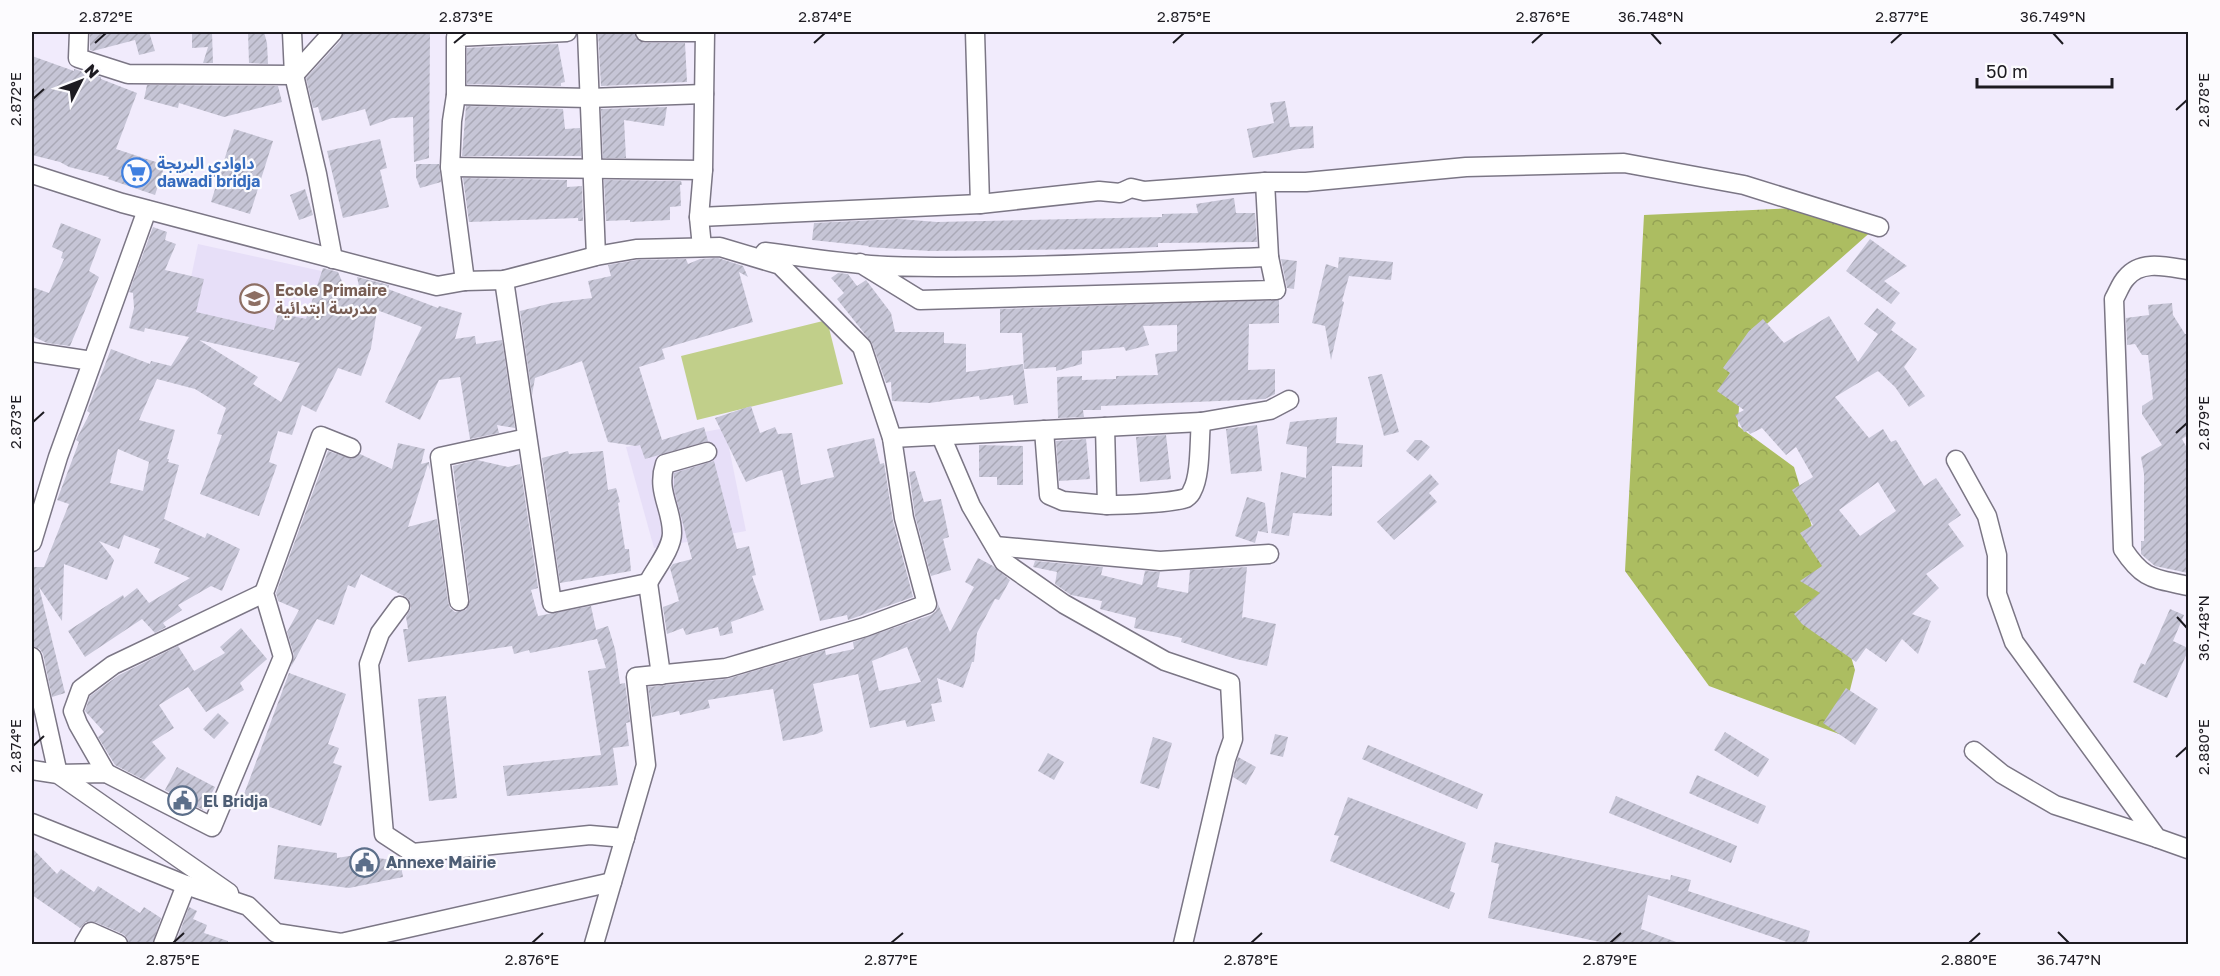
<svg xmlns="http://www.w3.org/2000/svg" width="2220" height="976" font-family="'Golos Text','Noto Sans Arabic',sans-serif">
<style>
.built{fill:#e7dff8}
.forest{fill:url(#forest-crowns)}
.green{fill:#c1cf8a}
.building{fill:url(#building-hatch);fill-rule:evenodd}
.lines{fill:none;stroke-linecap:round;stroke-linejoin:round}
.minor-casing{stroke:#7b7685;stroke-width:21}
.minor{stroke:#fff;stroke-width:18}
.ticks{fill:none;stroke:#1d1b21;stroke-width:2}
.labels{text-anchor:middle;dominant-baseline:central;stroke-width:4.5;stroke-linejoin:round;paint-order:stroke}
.shop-label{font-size:16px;font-weight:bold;fill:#366cbe;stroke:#fcfbfe;text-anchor:start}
.education-label{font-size:16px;font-weight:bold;fill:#785e54;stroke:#fcfbfe;text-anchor:start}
.service-label{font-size:16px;font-weight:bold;fill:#4e5e75;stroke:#fcfbfe;text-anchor:start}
.neatline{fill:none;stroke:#1d1b21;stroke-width:2}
.ticks-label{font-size:15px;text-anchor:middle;fill:#1d1b21}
</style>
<defs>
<pattern id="forest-crowns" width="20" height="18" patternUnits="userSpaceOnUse" patternTransform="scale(1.5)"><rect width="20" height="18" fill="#acbd61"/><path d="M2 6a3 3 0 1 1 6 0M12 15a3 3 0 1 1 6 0" fill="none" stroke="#94a254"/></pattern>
<pattern id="building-hatch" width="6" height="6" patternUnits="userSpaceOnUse" patternTransform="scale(1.5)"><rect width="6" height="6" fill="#c6c5d6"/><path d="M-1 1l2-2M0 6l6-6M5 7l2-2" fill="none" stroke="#aaa9b7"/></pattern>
</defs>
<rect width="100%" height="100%" fill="#f1ebfc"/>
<g class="built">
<path d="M198,244L326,272L309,354L181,325Z"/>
<path d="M725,428L746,531L654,548L626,447Z"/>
</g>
<path class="forest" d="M1796,208L1874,229L1742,346L1738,426L1794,467L1855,670L1839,734L1709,686L1625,571L1644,215Z"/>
<path class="green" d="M827,320L843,384L697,420L681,356Z"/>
<g class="building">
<path d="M90,32H149L155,51L139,55L135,40L93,51L90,50Z"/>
<path d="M192,32H212L213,63H203L208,47L192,48Z"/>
<path d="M248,32H264L267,43L268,64L249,63Z"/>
<path d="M344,32H430L429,158L414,162L413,117L392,118L370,126L365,109L322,121L318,107L313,108L306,78L341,40Z"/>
<path d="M598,32H634L636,38L644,43H685L687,82L601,86Z"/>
<path d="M558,44L565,82L561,83V86L467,84V48Z"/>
<path d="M32,56L74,71V69L101,77V79L137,93L116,149L165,165L155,195L108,179L109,177L69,167L60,162L32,155Z"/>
<path d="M147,85L278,86L282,102L224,117L179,103L178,108L144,99Z"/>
<path d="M1285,101L1290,127L1313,126L1314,148L1299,149L1253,158L1247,129L1274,123L1270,103Z"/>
<path d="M466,106L563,109L565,129L580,128L581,156H462Z"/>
<path d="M667,107L664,126L624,120L626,158H603L601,109Z"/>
<path d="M234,129L273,141L250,214L211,202Z"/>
<path d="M380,139L387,168L380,170L389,207L343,218L327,151Z"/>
<path d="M416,164H439L441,182L420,188L416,177Z"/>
<path d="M463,178L567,180V187L582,186L583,221H578V218L469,222Z"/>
<path d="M604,180L681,181L682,185H680L681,206L670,207V220L630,222V220L606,221Z"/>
<path d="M305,189L313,215L299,220L290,195Z"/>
<path d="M1234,198L1236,213H1255L1257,242L1158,243V247L1101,249L930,251L868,247L869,246L812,240L814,223L899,219L937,222L1162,217V214L1198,213L1196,204Z"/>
<path d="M61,223L101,239L89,271L99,277L70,346L47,343L32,336V287L49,293L64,259L61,258L63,252L52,247Z"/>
<path d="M153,227L167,232L165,240L176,244L165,270L204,279L196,312L274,330L278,313L306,319L323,268L338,272L349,298L361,295L357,277L389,285L388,289L438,308L439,306L462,313L455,339L475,336L476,344L502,340L515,428L497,425L499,433L470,439L460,377L439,380L420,420L385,402L422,327L377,310L371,348L361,376L338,368L316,412L302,405L292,435L278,431L269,462L277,465L259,516L200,494L222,435L217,434L226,408L195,389L157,379L139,420L175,430L167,459H169L168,462L179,465L164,519L205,538L207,533L240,549L222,591L211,586L178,605L182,610L163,623L166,627L155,633L142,619L85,657L68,631L123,595L124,598L137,588L149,603L190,578L154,563L160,549L124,535L119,549L99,541L114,560L107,580L64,564L62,621L39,587L65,693L52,697L43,654L40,649L32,646V579H34L32,567H44L69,504L57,500L79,442L76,440L77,438L90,413L87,411L111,349L150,364L151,361L171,366L189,337L145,328L144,332L129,328L134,308L133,293L129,292ZM199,340L300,363L281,402L253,384L258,377ZM118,449L149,462L143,491L110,483Z"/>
<path d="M1870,239L1907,266L1884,281L1900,293L1891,304L1846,271Z"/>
<path d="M1339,257L1393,262L1391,280L1349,276L1342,301L1344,302L1331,360L1325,326L1312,323L1326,264L1338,268Z"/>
<path d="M718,258L743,266L748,277L739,272L753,322L662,349L665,359L639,367L662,440L704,427L708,441L645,459L640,445L636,446L608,442L582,361L535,378L532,395L520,311L552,303L592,298L588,281L611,276L608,265L637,260L686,259L688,264L700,259Z"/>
<path d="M1281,259L1297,261L1294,289L1287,288Z"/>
<path d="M838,273L848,274L857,286L866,280L891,313L895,332H944V343L966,344V372L1023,364L1028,403L1014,405L1013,395L980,400L979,396L929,403L892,401L891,382L886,383L872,343L837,299L844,293L831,278Z"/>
<path d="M1279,300V323L1249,324L1248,370L1275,369V394L1265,399L1101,406V410H1083L1084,417L1058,418L1057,377L1082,376V380L1116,379V376L1158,375L1155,354L1177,351V325L1143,326L1149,345L1126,351L1124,347L1082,351V364L1056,371V367L1024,369L1022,333H1000V309Z"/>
<path d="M2172,303L2173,315L2185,334H2188V435L2182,439L2188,450V573L2155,566L2141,554V541H2144V474L2141,457L2162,445L2142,414V406L2153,399L2148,355H2142L2135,344L2127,345L2126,318L2149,315L2148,305Z"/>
<path d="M1877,308L1896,323L1891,330L1917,349L1904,367L1925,396L1909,407L1895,387L1878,371L1835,397L1869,438L1883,429L1891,442L1896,440L1924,486L1936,478L1961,515L1948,524L1964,546L1926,574L1939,588L1912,614L1931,621L1918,654L1902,639L1886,662L1866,648L1856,662L1802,624L1794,614L1820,593L1800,581L1822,566L1800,533L1813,525L1792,490L1813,477L1796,447L1786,455L1762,428L1750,434L1748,431L1744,432L1735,415L1744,410L1717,391L1730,373L1723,368L1749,331L1763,319L1784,343L1829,316L1858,362L1878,334L1864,324ZM1878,482L1896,511L1860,536L1839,510Z"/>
<path d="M1382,374L1399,432L1384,436L1368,377Z"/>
<path d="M751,406L760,433L775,427L778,434L792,433L801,485L834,477L827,449L874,438L880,464L884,463L893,521L913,597L848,620L847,615L820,621L782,470L758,477L746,482L715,418Z"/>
<path d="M1337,417L1336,443L1363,445L1362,467L1332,466V516L1293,513L1289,536L1271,533L1281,472L1306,478L1307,447L1286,444L1290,422Z"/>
<path d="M1257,425L1262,471L1231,474L1226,429Z"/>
<path d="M1166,435L1171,479L1140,482L1136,437Z"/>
<path d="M1086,439L1090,479L1059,481L1056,441Z"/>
<path d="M1415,440H1421L1430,447L1418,461L1406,451Z"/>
<path d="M398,443L425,449L421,464L429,462L430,470L428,464L408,527L437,519L448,602L450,608L455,612L466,610L470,600L453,466L477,460L508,467L520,464L538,588L531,590L538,616L591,606L596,630L608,626L615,649L620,684L625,683L630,722L626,723L629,746L613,748L618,785L507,796L503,766L601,755L588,671L606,668L597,639L530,653L529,650L514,654L512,646L408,662L403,629H408L406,617L411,608L410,601L406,597L361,574L355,588L348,585L334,625L317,619L291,667L294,655L287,632L299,610L278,601L276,593L328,451L352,459L360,454L392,469Z"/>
<path d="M979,445L1023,446V485H997V477H979Z"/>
<path d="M568,451L569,454L603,451L608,490L616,488L620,502L618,503L625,549H629L631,571L560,583L542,458Z"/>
<path d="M714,461L737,549L749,546L756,575L752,576L764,610L731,622L733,633L720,636L718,627L686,635L683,628L667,634L663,607L679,601L670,568L673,564L692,559L674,489V473Z"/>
<path d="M915,471L924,502L941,499L949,537L943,539L951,570L931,576L915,516L909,472Z"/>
<path d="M1430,474L1439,484L1429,493L1437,502L1394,540L1377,522Z"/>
<path d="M1247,497L1265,503L1268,533L1258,531L1255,543L1235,536Z"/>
<path d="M978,558L993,566L1010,580L999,600L995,599L977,633L974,662H972L963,688L937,678L942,702L931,704L935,721L907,727L905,720L870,728L858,674L813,684L823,731L817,734L783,741L773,689L708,700L710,708L680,715L679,711L652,717L648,687L727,679L825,650L826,655L854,649L853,642L931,615L936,611L938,604L950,632L974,587L965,582ZM907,647L921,682L879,691L872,661Z"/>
<path d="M1035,561L1103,567L1101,575L1142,585L1145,571L1160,572L1157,587L1188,593L1190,570L1247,567L1242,618L1244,617L1276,624L1267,666L1236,659L1181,642L1182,638L1134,628L1136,618L1100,609L1102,601L1071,595L1055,584L1057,572L1033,567Z"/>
<path d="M2170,609L2184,615L2173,641L2188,648V651L2167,698L2133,682L2141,663L2145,665Z"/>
<path d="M241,628L267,659L240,683L244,690L206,712L188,687L159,705L174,728L152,742L166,758L144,780L115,765L98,737L104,732L85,711L90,696L119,675L178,646L194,671L225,653L220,647Z"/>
<path d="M289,673L346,694L328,744L339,748L333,763L342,766L321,826L243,797Z"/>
<path d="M1846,688L1878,709L1855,745L1823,723Z"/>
<path d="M446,696L457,798L429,801L418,699Z"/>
<path d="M218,713L229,723L214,739L203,729Z"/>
<path d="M1725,732L1769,759L1758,777L1714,750Z"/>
<path d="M1275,734L1288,737L1283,757L1270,754Z"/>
<path d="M1153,737L1172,743L1159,789L1140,783Z"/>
<path d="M1368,745L1483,794L1477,809L1362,759Z"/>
<path d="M1048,753L1064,762L1054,780L1038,771Z"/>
<path d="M1238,757L1256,767L1246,785L1233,777Z"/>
<path d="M177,767L215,787L203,810L165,790Z"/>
<path d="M1697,775L1766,806L1758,824L1689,793Z"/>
<path d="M1616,796L1737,846L1731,863L1609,813Z"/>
<path d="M1348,797L1466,843L1450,891L1455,893L1449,909L1330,861L1339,836L1334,835Z"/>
<path d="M1495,842L1670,880L1671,875L1691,880L1688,891L1810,931L1806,945H1796L1648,895L1641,929L1679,943V945H1614L1488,918L1499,864L1491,862Z"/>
<path d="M278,845L337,853V858L355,855L400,861L403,877L349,888L274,879Z"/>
<path d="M32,848L57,874L61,869L94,892L98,886L140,913L144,907L161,918L152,945H129L127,938L123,934L95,922H86L80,928L32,895Z"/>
<path d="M189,907L197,911L193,919L207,925L204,933L228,941V945H175Z"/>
</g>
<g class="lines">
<defs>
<g id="minor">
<path d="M79,32L78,58L128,74L294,75L333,32"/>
<path d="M292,32L294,75L317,174L333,259"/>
<path d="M587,32L596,256"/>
<path d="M645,32H705"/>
<path d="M975,32L980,204"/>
<path d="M456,95L589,98L704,94"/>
<path d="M450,167L703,170"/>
<path d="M32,174L122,203L437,286L465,281L504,280L596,256L636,249L720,247L780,265L862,347L892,438L904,518L927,604L865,627L726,668L636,677L646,765L594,944"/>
<path d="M1265,182L1269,257"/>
<path d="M699,217L980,204L1099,191L1120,193L1131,188L1144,191L1265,182H1306L1466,167L1624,163L1744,185L1879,227"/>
<path d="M702,247L699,217L703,170L705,32"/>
<path d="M765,252C805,257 846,264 887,266C1014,270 1142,261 1269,257L1276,290L920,300L860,263"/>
<path d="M2188,270C2168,267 2141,259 2126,278C2121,283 2118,292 2114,299L2123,549C2144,581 2154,578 2188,586"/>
<path d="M504,280L552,603L648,583L661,675"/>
<path d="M465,281L450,167L452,121L456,95V37L567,32"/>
<path d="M32,352L92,361"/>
<path d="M1105,427L1107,505C1124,505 1172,503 1186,498C1189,496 1191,494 1192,491C1201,475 1199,441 1201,422"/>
<path d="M1044,430L1049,495L1063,501L1107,505"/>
<path d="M941,436L971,506L1004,562L1064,604L1165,661L1230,683L1233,739L1226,759L1183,944"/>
<path d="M892,438L1201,422L1270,410L1289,400"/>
<path d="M1956,460L1987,516L1997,555V594L2014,642L2157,838L2188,849"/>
<path d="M32,542L58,457L147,210"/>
<path d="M995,546L1160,561L1269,554"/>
<path d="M648,583C655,569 672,549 672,533C672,508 656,491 665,464L707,452"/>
<path d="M459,601L440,457L527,438"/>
<path d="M400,606L380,633L369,664L384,834L413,853L590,835L625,838"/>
<path d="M32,657L58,774L106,773L212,827L283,657L264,593L321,436L351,448"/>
<path d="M1974,751L2002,774L2055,805L2157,838"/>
<path d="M32,770L58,774L229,893"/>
<path d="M106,773L78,724L73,711L81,689L113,665L264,593"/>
<path d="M32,823L186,885L248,906L276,933L341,943L612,882"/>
<path d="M84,944L91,932L118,944"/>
<path d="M163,944L186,885"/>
</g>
</defs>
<use href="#minor" class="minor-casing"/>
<use href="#minor" class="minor"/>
</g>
<path class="ticks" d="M1651,33L1661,44M2053,33L2063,44M95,43L106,33M454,43L466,33M814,43L825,33M1173,43L1184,33M1532,43L1543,33M1891,43L1902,33M33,99L44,89M2176,110L2187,100M33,422L44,412M2176,433L2187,423M2177,617L2187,628M33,746L44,736M2176,757L2187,747M2058,932L2069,943M173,943L184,933M532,943L543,933M891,943L903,933M1251,943L1262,933M1610,943L1621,933M1969,943L1980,933"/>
<defs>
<symbol id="supermarket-ring" viewBox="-11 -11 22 22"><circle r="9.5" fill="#fcfbfe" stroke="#3f7fe0" stroke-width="1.5"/><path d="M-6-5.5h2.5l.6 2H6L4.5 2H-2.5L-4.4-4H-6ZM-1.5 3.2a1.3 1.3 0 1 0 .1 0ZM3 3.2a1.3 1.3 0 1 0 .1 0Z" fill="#3f7fe0"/></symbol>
<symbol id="school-ring" viewBox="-11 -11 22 22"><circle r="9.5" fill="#fcfbfe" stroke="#8d6e63" stroke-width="1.5"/><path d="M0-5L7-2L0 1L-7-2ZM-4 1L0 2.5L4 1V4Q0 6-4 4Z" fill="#8d6e63"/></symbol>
<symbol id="civic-ring" viewBox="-11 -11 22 22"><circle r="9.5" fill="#fcfbfe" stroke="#5c6f8a" stroke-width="1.5"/><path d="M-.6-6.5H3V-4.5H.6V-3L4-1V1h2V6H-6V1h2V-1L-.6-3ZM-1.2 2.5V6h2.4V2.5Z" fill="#5c6f8a"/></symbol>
</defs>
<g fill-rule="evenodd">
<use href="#supermarket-ring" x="120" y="156" width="33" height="33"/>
<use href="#school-ring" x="238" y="282" width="33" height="33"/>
<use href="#civic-ring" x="166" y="784" width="33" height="33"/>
<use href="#civic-ring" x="348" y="846" width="33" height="33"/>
</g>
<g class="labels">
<g class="shop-label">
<text x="157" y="163">داوادي البريجة<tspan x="157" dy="18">dawadi bridja</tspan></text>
</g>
<g class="education-label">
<text x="275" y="290">Ecole Primaire<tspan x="275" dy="18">مدرسة ابتدائية</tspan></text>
</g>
<g class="service-label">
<text x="203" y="801">El Bridja</text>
<text x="386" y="862">Annexe Mairie</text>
</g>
</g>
<rect width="2220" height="976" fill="none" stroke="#fcfbfe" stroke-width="66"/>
<g transform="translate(81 81) rotate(48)" stroke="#fcfbfe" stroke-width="4.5" paint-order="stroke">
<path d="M0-4.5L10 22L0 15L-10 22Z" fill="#1d1b21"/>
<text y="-9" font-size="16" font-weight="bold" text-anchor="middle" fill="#1d1b21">N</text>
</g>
<path d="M1977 78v9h135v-9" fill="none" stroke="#1d1b21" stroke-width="3"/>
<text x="1986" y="78" font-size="18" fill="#1d1b21" stroke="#fcfbfe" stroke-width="4.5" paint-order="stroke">50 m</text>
<rect x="33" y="33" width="2154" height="910" class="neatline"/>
<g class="ticks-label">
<text x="106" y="22">2.872°E</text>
<text x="466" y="22">2.873°E</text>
<text x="825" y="22">2.874°E</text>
<text x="1184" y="22">2.875°E</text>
<text x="1543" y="22">2.876°E</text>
<text x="1651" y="22">36.748°N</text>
<text x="1902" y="22">2.877°E</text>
<text x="2053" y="22">36.749°N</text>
<text transform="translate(16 99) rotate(-90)" y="5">2.872°E</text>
<text transform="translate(2204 100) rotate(-90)" y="5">2.878°E</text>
<text transform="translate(16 422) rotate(-90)" y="5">2.873°E</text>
<text transform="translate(2204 423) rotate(-90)" y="5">2.879°E</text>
<text transform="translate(2204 628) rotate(-90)" y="5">36.748°N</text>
<text transform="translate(16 746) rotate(-90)" y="5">2.874°E</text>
<text transform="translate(2204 747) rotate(-90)" y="5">2.880°E</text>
<text x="173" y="965">2.875°E</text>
<text x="532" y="965">2.876°E</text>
<text x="891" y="965">2.877°E</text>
<text x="1251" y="965">2.878°E</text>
<text x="1610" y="965">2.879°E</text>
<text x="1969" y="965">2.880°E</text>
<text x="2069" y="965">36.747°N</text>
</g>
</svg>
